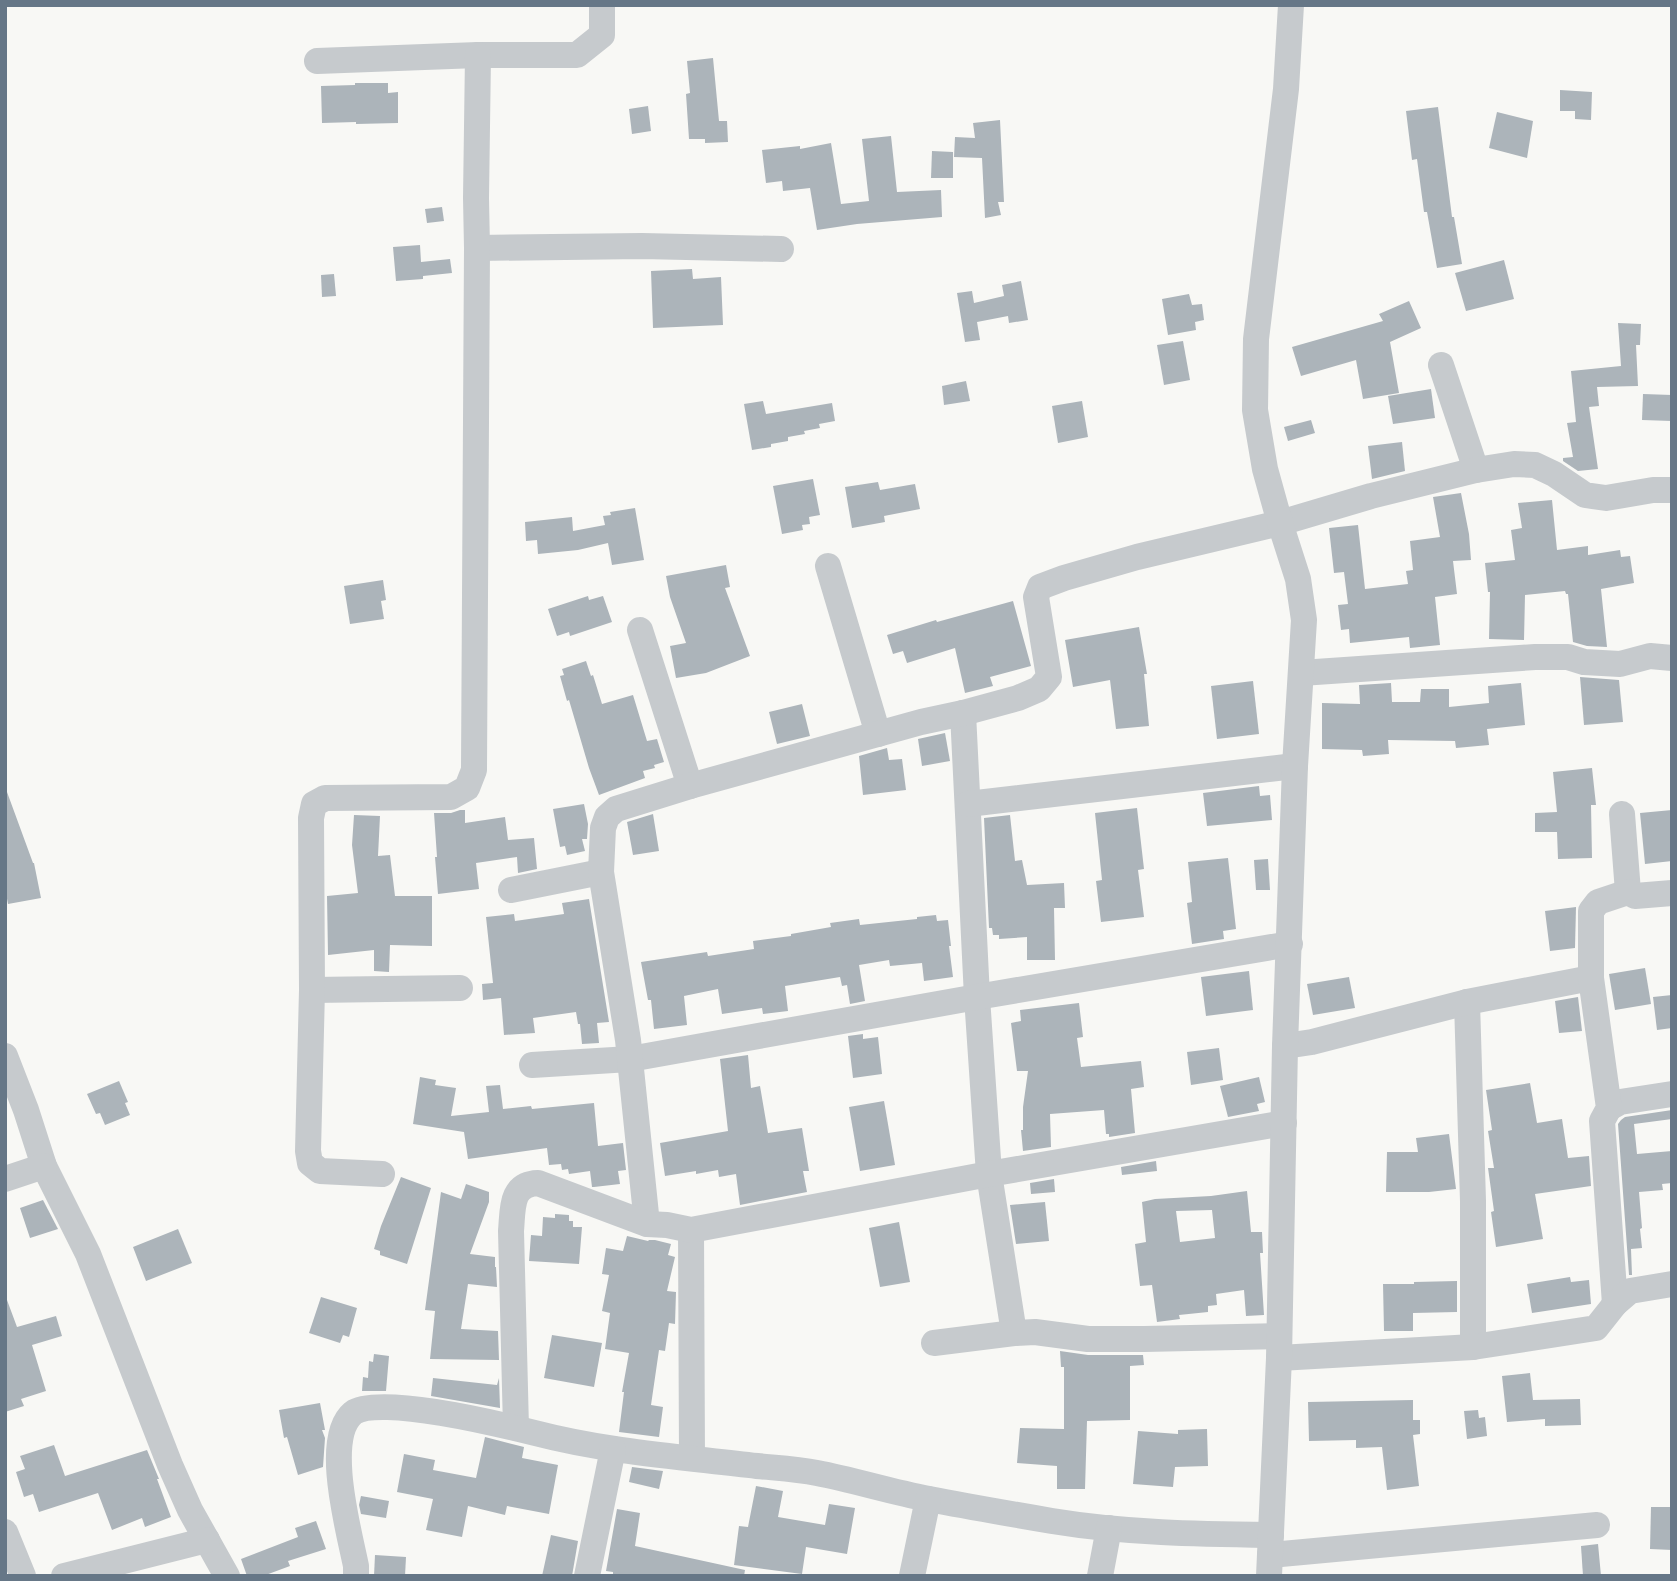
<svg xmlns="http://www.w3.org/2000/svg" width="1677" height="1581" font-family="'Archivo Narrow',sans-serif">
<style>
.building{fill:#acb4ba;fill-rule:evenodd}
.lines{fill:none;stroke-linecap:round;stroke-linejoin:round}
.minor{stroke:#c6cacd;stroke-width:26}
</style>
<rect width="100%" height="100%" fill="#f8f8f5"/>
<g class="building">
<path d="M713,58L719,121H727L728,142L705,143V139H689L686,94L690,93L687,61Z"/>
<path d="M355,83H388V93L398,92V123L356,124V122L322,123L321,86L355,85Z"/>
<path d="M1560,90L1592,92L1591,120L1575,119V111H1560Z"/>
<path d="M648,106L651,131L632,134L629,109Z"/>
<path d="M1438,107L1452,217H1454L1462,264L1437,268L1427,212H1424L1417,159L1412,160L1406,111Z"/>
<path d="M1497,112L1533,121L1527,158L1489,148Z"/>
<path d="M1000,120L1004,202H998L1001,215L985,218L982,158L954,157L955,137L975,138L973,123Z"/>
<path d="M891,136L897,192L941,190L942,217L857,224L817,230L810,188L783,191L782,181L766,183L762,150L800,146V149L831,143L841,204L869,201L862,139Z"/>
<path d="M932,151L953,152V178H931Z"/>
<path d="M442,207L444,221L427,223L425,209Z"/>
<path d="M420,245L421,262L450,259L452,273L423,276V279L396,281L393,247Z"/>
<path d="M1504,260L1514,299L1466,311L1455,273Z"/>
<path d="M692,269L693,279L721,277L723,325L653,328L651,271Z"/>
<path d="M334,274L336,296L322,297L321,275Z"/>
<path d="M1021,281L1028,320L1009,323L1008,316L977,322L980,340L965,342L957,293L972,291L974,303L1004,296L1002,285Z"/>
<path d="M1189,294L1192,305L1202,304L1204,320L1195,322L1196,330L1168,335L1162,299Z"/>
<path d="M1409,301L1421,328L1390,342L1399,393L1363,399L1356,360L1301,376L1292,347L1383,321L1379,314Z"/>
<path d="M1618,323L1641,324L1640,345H1636L1638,386L1597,387L1599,406L1589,407L1598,469L1578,471L1563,461V458L1573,457L1567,423L1576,422L1571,371L1621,366Z"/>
<path d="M1183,341L1190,380L1164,385L1157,345Z"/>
<path d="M966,381L970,401L944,405L942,386Z"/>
<path d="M1431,389L1435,418L1393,424L1388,396Z"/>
<path d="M1643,394L1672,395V421L1642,420Z"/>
<path d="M763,401L766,414L832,403L835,421L819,424L820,428L804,431L805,434L788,437V441L771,444V447L752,450L744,404Z"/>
<path d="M1082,401L1088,437L1058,443L1052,406Z"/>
<path d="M1311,420L1315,433L1288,441L1284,427Z"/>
<path d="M1402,442L1405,471L1372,479L1368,446Z"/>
<path d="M813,479L820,515L809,517L810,524L802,525L803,530L782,534L773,486Z"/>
<path d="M878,482L880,490L915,484L920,509L884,516L885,522L852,528L845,487Z"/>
<path d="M1461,493L1469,534L1471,560L1453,561L1457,594L1435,597L1440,645L1410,648L1409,637L1350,643L1349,629L1341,630L1338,605L1348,604L1344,572L1334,573L1329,528L1358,525L1365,589L1408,584L1406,571L1413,570L1410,541L1440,537L1433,497Z"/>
<path d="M1552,500L1557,550L1588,546V555L1620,550L1621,557L1630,556L1634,583L1601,589L1607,647L1587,646L1573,642L1568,594H1566L1565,591L1525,595L1524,640L1489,639L1490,592H1488L1485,563L1515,560L1511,530L1522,528L1518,503Z"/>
<path d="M635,508L644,560L612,565L608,543L578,550L538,554L537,540L526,541L525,522L572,517L573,531L605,525L603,516L611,515L610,512Z"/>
<path d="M726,565L730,587L725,588L750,656L706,673L676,678L670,646L686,643L670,597L666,576Z"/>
<path d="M383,580L386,600L381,601L384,619L350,624L344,586Z"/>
<path d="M588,596L589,600L603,596L612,622L570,636L569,632L557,636L548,609Z"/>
<path d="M1013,601L1031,666L990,677L993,686L965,693L955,648L907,663L903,651L893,654L887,635L936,620L937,622Z"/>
<path d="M1139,627L1147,674H1144L1149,726L1116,729L1110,680L1073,687L1065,640Z"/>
<path d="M586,661L591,676L593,675L602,704L633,695L647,741L657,739L664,762L654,765L655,768L643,771L645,778L599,795L589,768L569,700L567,701L560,676L564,675L562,669Z"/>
<path d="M1580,677L1619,680L1623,722L1584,725Z"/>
<path d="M1253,681L1259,734L1217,739L1211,686Z"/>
<path d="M1391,683L1392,702H1420L1421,689H1449V707L1489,703L1488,686L1521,683L1525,725L1487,729L1489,745L1456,748L1455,741L1388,740L1389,754L1363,756L1362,750L1322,749V703L1360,704L1359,685Z"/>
<path d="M802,704L810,736L777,744L769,712Z"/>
<path d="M945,733L950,761L922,766L918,739Z"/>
<path d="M887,748L889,760L902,759L906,790L863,795L859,756Z"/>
<path d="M1592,768L1596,805H1591L1592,858L1558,859L1557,832H1535V813L1557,812L1553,772Z"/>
<path d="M1259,786L1260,796L1270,795L1272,820L1207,826L1203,793Z"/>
<path d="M5,792H7L33,863H34L41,898L8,904L5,888Z"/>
<path d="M584,804L588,824L587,839H582L585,851L567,855L565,846L560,847L553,809Z"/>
<path d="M1137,808L1144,869L1138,870L1144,917L1101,922L1096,881L1102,880L1095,813Z"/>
<path d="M460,810H465V823L505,817L508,840L534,838L537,869L518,873L517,857L476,863L479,889L438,894L435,857H437L434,813H451Z"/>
<path d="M1672,810V861L1645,864L1640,813Z"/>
<path d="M653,814L659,851L633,855L627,822Z"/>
<path d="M354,815L380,816L378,856L390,855L395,896H432V946L390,945L389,972L374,971V950L328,955L327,896L358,893L352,845Z"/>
<path d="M1010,815L1015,861L1022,860L1027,885L1064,883L1065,908H1054L1055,960H1027V937L999,939V935H993L992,928H989L984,818Z"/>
<path d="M1228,858L1236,929L1223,931L1224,939L1192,944L1187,903L1192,902L1188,862Z"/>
<path d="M1268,859L1270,890H1256L1254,860Z"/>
<path d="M589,899L609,1022L597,1023L599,1043L582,1044L580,1024H578L576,1012L533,1018L535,1033L504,1035L501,998L483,1000L482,984L493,983L486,917L514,914L515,921L564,914L562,903Z"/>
<path d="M1576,907L1575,948L1550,951L1545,911Z"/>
<path d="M936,915L937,921L948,920L951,946H949L953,977L924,981L922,963L890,966L889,960L859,965L865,1001L850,1004L847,985L842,986L840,977L785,986L788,1011L763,1014L762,1008L722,1014L718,989L684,996L687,1025L654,1029L651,1000H648L641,962L707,952L708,956L754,949L753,941L791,936V934L831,927L830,923L859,919L860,925L917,919V917Z"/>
<path d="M1645,968L1651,1004L1615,1010L1609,974Z"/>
<path d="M1249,971L1253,1010L1206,1016L1201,977Z"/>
<path d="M1349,977L1355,1008L1313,1015L1307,984Z"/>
<path d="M1672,995V1028L1657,1030L1653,997Z"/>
<path d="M1578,997L1582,1031L1559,1033L1555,1001Z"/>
<path d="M1079,1003L1083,1037L1077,1038L1081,1067L1141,1061L1144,1087L1131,1089L1135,1133L1109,1137V1134H1106L1104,1110L1050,1114L1051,1147L1023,1151L1021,1130H1023V1107L1028,1071H1017L1011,1023L1021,1021L1020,1010Z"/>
<path d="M863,1034V1039L878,1037L882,1074L853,1078L848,1036Z"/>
<path d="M1219,1048L1223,1080L1191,1085L1187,1052Z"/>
<path d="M748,1055L751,1088L760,1086L768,1133L802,1128L809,1171H803L807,1192L740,1205L736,1174L719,1177L718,1170L696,1174V1171L665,1176L660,1143L728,1131L720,1059Z"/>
<path d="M420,1077L436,1080L435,1085L456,1088L451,1116L489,1112L486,1086L500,1085L503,1109L531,1106L532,1109L594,1103L598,1146L623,1143L626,1170L618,1171L620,1184L594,1187H592L590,1171L569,1174L568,1169L562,1170L561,1164L549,1165L547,1148L468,1159L464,1132L413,1124Z"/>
<path d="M1259,1077L1265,1102L1257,1104L1259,1111L1228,1117L1220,1086Z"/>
<path d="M119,1081L128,1102L125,1103L130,1115L105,1125L100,1113L96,1114L87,1094Z"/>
<path d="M1530,1083L1537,1123L1562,1119L1568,1158L1589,1156L1591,1186L1535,1194L1543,1239L1496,1247L1491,1212L1494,1211L1488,1168H1494L1488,1131L1492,1130L1486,1090Z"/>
<path d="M884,1101L895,1165L860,1171L849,1107Z"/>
<path d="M1672,1110V1119L1634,1124L1637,1154L1672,1151V1183L1662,1184L1663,1190L1639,1192L1642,1228L1640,1229L1642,1248L1631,1249L1632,1275H1629L1618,1124L1621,1120L1625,1117Z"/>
<path d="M1449,1134L1456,1189L1429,1192H1386L1387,1152H1418L1416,1138Z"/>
<path d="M1156,1161L1157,1171L1122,1175L1121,1167Z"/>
<path d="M401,1177L431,1188L407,1264L380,1255V1251L374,1249L381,1226Z"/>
<path d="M1054,1179L1055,1192L1031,1194L1030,1183Z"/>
<path d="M466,1184L489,1192V1202L470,1254L495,1257V1267H496L497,1287L468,1284L461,1329L498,1331L499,1360L430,1359L435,1311L425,1310L441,1192L461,1199Z"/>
<path d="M1247,1191L1251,1232H1262L1263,1253H1260L1264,1315L1246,1316L1244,1290L1216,1294L1217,1305L1208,1306V1312L1179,1315L1180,1319L1157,1322L1152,1285L1140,1286L1135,1244L1146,1242L1142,1202L1155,1199L1211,1196ZM1212,1210L1215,1238L1180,1242L1176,1211Z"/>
<path d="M43,1200L58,1229L30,1238L20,1208Z"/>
<path d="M1045,1202L1049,1241L1016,1244L1010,1205Z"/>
<path d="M555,1214L569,1215V1221H573V1227H582L579,1264L529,1261L531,1235L542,1236L543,1217L555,1218Z"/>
<path d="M899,1222L910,1282L880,1287L869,1228Z"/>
<path d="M178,1229L192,1263L146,1281L133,1247Z"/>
<path d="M627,1236L648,1241L649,1240H655L671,1244L668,1255L675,1257L667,1291L676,1292L675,1324L669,1323L665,1351L659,1350L651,1405L663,1407L659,1437L619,1432L624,1392H622L629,1353L605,1349L610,1313L602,1311L609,1275L602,1274L606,1248L623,1251Z"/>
<path d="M1570,1277L1571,1282L1589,1280L1591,1304L1532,1313L1527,1284Z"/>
<path d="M1457,1281V1312L1413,1313V1331H1384L1383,1284H1414V1282Z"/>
<path d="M321,1297L357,1308L349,1337L343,1335L340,1343L309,1333Z"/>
<path d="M5,1300H7L17,1327L56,1316L62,1336L32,1345L46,1391L21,1399L24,1406L5,1412Z"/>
<path d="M552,1335L602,1343L594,1387L544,1378Z"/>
<path d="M1060,1351L1088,1355H1143L1144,1365L1130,1366V1420L1087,1421L1085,1489H1057V1466L1017,1463L1020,1428L1064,1429V1367H1061Z"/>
<path d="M374,1354L389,1356L386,1391H362L363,1377L368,1378L369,1361L373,1362Z"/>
<path d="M1530,1373L1533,1400L1580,1399L1581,1425L1545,1426V1419L1507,1422L1502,1376Z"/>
<path d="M433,1378L497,1385L499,1378L500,1408L431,1396Z"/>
<path d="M1413,1400V1420H1420V1434L1413,1435L1419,1486L1387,1490L1382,1447L1356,1448V1440L1309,1441L1308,1402Z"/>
<path d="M320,1403L325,1430H322L325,1438L323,1467L298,1475L287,1437L284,1438L279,1410Z"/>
<path d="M1478,1410L1479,1418L1485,1417L1487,1436L1467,1439L1464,1411Z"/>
<path d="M1207,1429L1208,1466L1175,1467L1173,1487L1133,1484L1138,1431L1178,1434V1430Z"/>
<path d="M485,1437L524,1447L522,1458L558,1465L549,1514L507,1506L505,1515L468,1506L462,1537L426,1530L433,1499L397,1492L404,1454L435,1460L433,1470L476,1478Z"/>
<path d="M54,1445L65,1476L147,1450L159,1479H157L171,1517L145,1527L142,1518L112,1530L98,1493L39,1512L33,1494L24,1497L16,1472L25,1469L20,1456Z"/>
<path d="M632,1467L663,1471L659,1489L629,1482Z"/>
<path d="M756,1486L783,1491L778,1517L825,1525L829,1504L855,1508L847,1554L806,1547L802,1574L734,1565L739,1526L748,1527Z"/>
<path d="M361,1496L389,1501L386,1518L361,1514L359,1505Z"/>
<path d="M1651,1507H1672V1550L1650,1549Z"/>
<path d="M617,1509L640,1513L635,1546L745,1570L744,1576H613V1572L606,1571Z"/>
<path d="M316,1521L326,1549L288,1561L290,1566L263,1576H247L241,1559L298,1537L295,1528Z"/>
<path d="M551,1535L578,1541L572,1576H542Z"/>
<path d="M1598,1544L1601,1576H1583L1581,1546Z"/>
<path d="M375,1555L406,1557L405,1576H374Z"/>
</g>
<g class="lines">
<g class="minor">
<path d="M317,61L478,55H577L602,35V5"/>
<path d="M477,248L642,246L781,249"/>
<path d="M1441,365L1476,470"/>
<path d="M828,566L878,734"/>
<path d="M640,630L690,786"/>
<path d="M1301,673L1535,657H1568L1584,662L1620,664L1650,656L1672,658"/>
<path d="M963,713L977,997L989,1174L1014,1333"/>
<path d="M968,804L1295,766"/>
<path d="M1622,814L1628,892"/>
<path d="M511,890L601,872"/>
<path d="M312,990L460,988"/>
<path d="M1467,1002L1473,1201V1347"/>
<path d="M1285,1046L1312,1042L1467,1002L1591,978"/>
<path d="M5,1056L26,1110L44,1166L88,1254L170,1465L190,1510L227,1576"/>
<path d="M532,1065L630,1059L977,997L1290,944"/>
<path d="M1609,1108L1620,1102L1672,1094"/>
<path d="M382,1174L320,1171L310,1163L308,1151L312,990L311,818L314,804L325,798L451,797L467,788L474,770L477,248L476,198L478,55"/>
<path d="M5,1179L44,1166"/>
<path d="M647,1224L628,1040L601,872L603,828L607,817L616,809L690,786L921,722L963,713L1018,698L1039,689L1049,677L1036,597L1040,587L1064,578L1137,557L1280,523L1371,496L1476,470L1514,464L1535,465L1554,474L1585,495L1606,498L1653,490H1672"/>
<path d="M691,1230L692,1458"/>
<path d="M1615,1304L1602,1121L1609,1108L1591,978V911L1598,902L1628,892L1635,896L1672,893"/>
<path d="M934,1343L1014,1333L1035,1332L1088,1339H1144L1279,1336"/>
<path d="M1279,1358L1473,1347L1596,1328L1615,1304L1630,1291L1672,1284"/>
<path d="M516,1428L511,1231C513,1209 510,1184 538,1183L647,1224L667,1225L691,1230L989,1174L1284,1123"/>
<path d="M5,1532L23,1576"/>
<path d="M1270,1555L1597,1525"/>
<path d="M64,1576L207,1540"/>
<path d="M356,1576V1566C349,1531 323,1438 353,1413C378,1394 503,1425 535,1433C608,1452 683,1457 757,1466C777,1468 797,1469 817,1473C854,1480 891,1492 929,1499C970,1507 1011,1514 1052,1521C1125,1533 1198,1534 1271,1535"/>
<path d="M587,1576L613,1449"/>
<path d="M912,1576L928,1499"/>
<path d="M1100,1576L1109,1528"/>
<path d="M1269,1576L1279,1358L1285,1046L1295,766L1304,620L1298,579L1280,523L1265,469L1255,410L1256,339L1286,89L1291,5"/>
</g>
</g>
<rect width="1677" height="1581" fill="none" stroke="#667787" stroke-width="14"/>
</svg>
